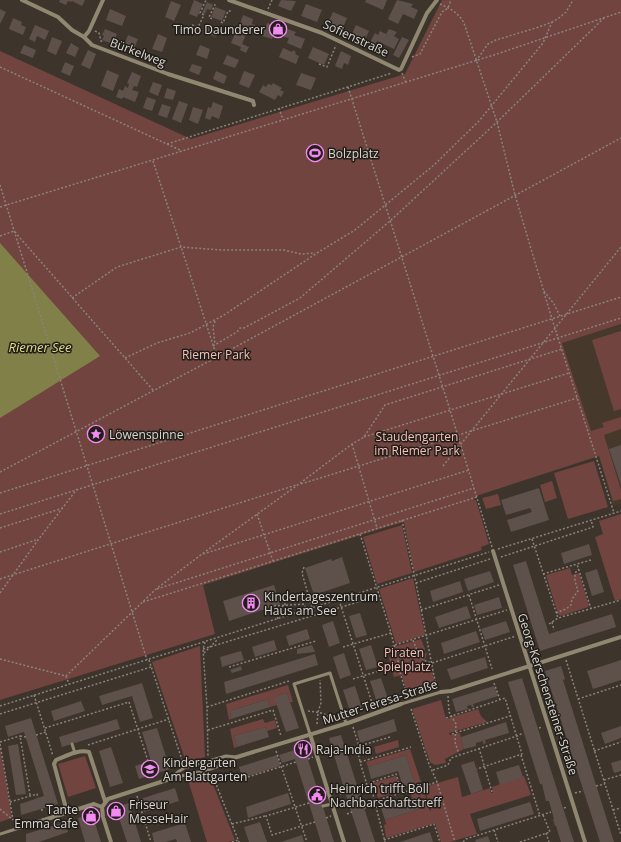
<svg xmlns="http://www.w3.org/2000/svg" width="621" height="842" font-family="'Open Sans',sans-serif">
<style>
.built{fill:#46392b}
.green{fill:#72443f}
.water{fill:#828049}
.building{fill:#5e514b}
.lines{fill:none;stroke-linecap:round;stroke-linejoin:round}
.path{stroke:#8a837c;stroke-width:1.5;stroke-dasharray:2 2;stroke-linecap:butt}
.service{stroke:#908771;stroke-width:3}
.minor{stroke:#908771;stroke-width:4}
.labels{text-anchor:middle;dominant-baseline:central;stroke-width:3;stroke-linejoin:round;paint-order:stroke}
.poi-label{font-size:12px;fill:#dcd7d1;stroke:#211d19;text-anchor:start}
.street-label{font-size:12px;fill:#dcd7d1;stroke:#211d19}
.park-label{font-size:12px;fill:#f7c1b9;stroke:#211d19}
.water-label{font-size:13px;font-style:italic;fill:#e2de8b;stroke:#211d19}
</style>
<rect width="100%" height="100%" fill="#3d342c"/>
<path class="built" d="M621,324V504L613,506L599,456L562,343Z"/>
<g class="green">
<path d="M442,0H621V324L562,343L591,431L604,427L602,423L621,417V429L604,435L621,490V499L613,501L599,456L479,495L473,500H476L489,544L481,547L482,550L414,572L404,522L380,529L203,585L215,634L0,700V51L191,139L405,74Z"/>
<path d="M621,331V409L614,411L592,340Z"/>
<path d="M594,461L608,507L568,519L554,473Z"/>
<path d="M552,481L557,498L545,502L540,485Z"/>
<path d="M498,494L501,505L486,509L482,498Z"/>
<path d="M621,514V599L615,601L595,537L603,534L599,521Z"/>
<path d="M402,525L412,573L377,584L363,537Z"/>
<path d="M570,568L572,575L579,573L589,606L588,607L561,616L558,614L546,575Z"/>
<path d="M413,578L425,635L396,644L379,589Z"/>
<path d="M421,639L425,649L424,653H427L424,663L421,664L426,670L432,669L435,685L407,694L402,675L394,677L389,659L392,652L389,648L393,645L397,646Z"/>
<path d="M200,646L205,757L186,762L152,662Z"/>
<path d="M288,685L293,702H290L287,693L275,697L277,705L270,707L268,699L230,711L231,719L229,720L226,704Z"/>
<path d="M441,700L446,719L478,709L481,716L487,722L449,733L450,735L460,733L464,749L445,759L446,763L435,765L430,762L412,709Z"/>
<path d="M263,719L265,723L275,720L277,728L267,731L266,727L234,736L237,747L234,748L230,729Z"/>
<path d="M398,740L399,747L376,754L374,747Z"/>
<path d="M0,747L12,818L0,822Z"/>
<path d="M410,749L421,782L415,784L406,755L368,767L366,762Z"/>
<path d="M85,756L96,788L68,797L58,764Z"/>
<path d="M209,774L235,840L228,842H207L188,780Z"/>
<path d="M396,776L401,791L378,798L373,783Z"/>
<path d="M524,776L531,795L470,814L477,834L450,842H441L435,823L386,838L384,825L386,824L385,820L422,808L419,797L412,798L410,792L423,788L430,811L431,810L424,787L458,777L462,797L490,788L491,793H493L492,787Z"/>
</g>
<path class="water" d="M0,243L100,356L0,418Z"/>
<g class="building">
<path d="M60,0H85L82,6L72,1L71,2L68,1L66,5L59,2Z"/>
<path d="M194,0L203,4L197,17L189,14Z"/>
<path d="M281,0L296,1L291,11L278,6Z"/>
<path d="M366,0H387L383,10L365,2Z"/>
<path d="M397,0L413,4L411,7L418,10L414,19L403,14L398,24L388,19Z"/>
<path d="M171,1L181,5L174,21L165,17Z"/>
<path d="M207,2L213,5L211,10L207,9L205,14L202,13Z"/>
<path d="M306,4L322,10L317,22L301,16Z"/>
<path d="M215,7L226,11L222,21L211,17Z"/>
<path d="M0,9L6,12L0,24Z"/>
<path d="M110,9L126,16L122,26L106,20Z"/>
<path d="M333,12L347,18L341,32L327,25Z"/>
<path d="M243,15L253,19L252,24L255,25L252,32L248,30L249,28L240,24Z"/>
<path d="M13,18L22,22L21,25L26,27L23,35L9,29Z"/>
<path d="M267,23L286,29L283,37L274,34L272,39L262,36Z"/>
<path d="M209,24L219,29L216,37L205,33Z"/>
<path d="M35,25L49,31L45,40L37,36L35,42L29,39Z"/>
<path d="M356,25L369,31L364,42L351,36Z"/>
<path d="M105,29L117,34L113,44L102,40L104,36L102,35Z"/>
<path d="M287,29L296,32L294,35L305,39L301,49L287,43L289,38L284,37Z"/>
<path d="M389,29L397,32L394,36L399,39L394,49L377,41L374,47L369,44L375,33L378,35L380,31L386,34Z"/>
<path d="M236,31L246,35L242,44L249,47L246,53L240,50L241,47L231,43Z"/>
<path d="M158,34L167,38L162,52L152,49Z"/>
<path d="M128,35L138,39L134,49L124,45Z"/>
<path d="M52,37L62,41L56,55L47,51Z"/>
<path d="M402,37L409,40L399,58L393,55Z"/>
<path d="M71,43L79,48L75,57L66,53Z"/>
<path d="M24,45L36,50L33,58L20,53Z"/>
<path d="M200,45L210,49L207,59L196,55Z"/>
<path d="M313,47L329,54L324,65L308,58Z"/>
<path d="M283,48L292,52L293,50L296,52L295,54L299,56L296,64L279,57Z"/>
<path d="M88,50L96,54L90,69L81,65Z"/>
<path d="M341,51L351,56L348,65L344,63L342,69L335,66Z"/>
<path d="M227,55L239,60L235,68L223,64Z"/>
<path d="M65,62L74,66L70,76L61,72Z"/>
<path d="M192,64L202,67L199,75L189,71Z"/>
<path d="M107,70L119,75L113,91L101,86Z"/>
<path d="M216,71L227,76L224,84L213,79Z"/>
<path d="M244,71L255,75L249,88L239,84Z"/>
<path d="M132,72L141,76L137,87L134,86L132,90L139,92L135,102L123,97L122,99L116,97L119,89L123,91L125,86L128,88L129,84L127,83Z"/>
<path d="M301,73L316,78L311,90L296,85Z"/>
<path d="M153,82L162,85L158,96L149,92Z"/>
<path d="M273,83L282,88L280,90L284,92L281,97L278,95L275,100L259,92L263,85L266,87L268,84L272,85Z"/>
<path d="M167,88L176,91L173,100L164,98Z"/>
<path d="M147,97L156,100L152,111L143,108Z"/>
<path d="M179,101L188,104L181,123L172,119Z"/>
<path d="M213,102L223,106L219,119L212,116L210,120L205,118L208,107L211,108Z"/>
<path d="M162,104L171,107L167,118L158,115Z"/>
<path d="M193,107L203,110L198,124L189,120Z"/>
<path d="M621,445V485L609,449Z"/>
<path d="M539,488L549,520L511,532L507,520L532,512L530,508L506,515L501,500Z"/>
<path d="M589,544L592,555L564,564L561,553Z"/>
<path d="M342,557L350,583L314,595L305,568L331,559L332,561Z"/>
<path d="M526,561L549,634L612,614L616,627L540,651L513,565Z"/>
<path d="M597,569L604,592L592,596L585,573Z"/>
<path d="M490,571L494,582L468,591L464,579Z"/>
<path d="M460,581L463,592L433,602L430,591Z"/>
<path d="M274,585L280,604L229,621L223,601Z"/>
<path d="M499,597L502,608L477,615L474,605Z"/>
<path d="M467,606L471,618L439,628L435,617Z"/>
<path d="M360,613L367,635L356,638L349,616Z"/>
<path d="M333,621L340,643L329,647L322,625Z"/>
<path d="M506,621L510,632L485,640L481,629Z"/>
<path d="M307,629L310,639L289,646L286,636Z"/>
<path d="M476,631L480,642L444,654L441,643Z"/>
<path d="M274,640L277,650L255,657L252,647Z"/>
<path d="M312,645L315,652L297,654V649Z"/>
<path d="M371,645L378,667L366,670L359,649Z"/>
<path d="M241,651L244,660L222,667L220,657Z"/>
<path d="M344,653L351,675L340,679L333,657Z"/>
<path d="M315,654L318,665L226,694L224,682Z"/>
<path d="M485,657L488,668L451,680L447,669Z"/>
<path d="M621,660V680L593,689L587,671Z"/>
<path d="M241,666L242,670L232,673L230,670Z"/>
<path d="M561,666L565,679L563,680L614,842H600L545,671Z"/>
<path d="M381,678L388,699L377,703L370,681Z"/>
<path d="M522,678L554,780L574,842H561L556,826H555L553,819H554L549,801H546L542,784H540L508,682Z"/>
<path d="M142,683L153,718L140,722L132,696L102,705L99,696Z"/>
<path d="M355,686L362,708L350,711L343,690Z"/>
<path d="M494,686L498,696L473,704L474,707H472L471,705L467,706L468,709L456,712L452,699Z"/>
<path d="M287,693L299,728L286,732L274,697Z"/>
<path d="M268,699L270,707L231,719L230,711Z"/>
<path d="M81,701L85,711L54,721L51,711Z"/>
<path d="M31,718L58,804L21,815L20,804L44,796L24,732L8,737L5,726Z"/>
<path d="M117,719L120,729L62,747L59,737Z"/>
<path d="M394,719L397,731L360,743L357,731Z"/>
<path d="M506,722L509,733L485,740L486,743L483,744V741L476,743V746L464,749L461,737Z"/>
<path d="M621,726V738L605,744L601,733Z"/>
<path d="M266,727L269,737L237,747L234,736Z"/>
<path d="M157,728L170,769L139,779L135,766L151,761L142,732Z"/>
<path d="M341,735L361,798L375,842H361L348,802L329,738Z"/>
<path d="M18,744L26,794L16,795L8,746Z"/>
<path d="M111,747L123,783L110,787L99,751Z"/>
<path d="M304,747L334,842H321L295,759L282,763L279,755Z"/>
<path d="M277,755L280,766L242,778L239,767Z"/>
<path d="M406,755L415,784L403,787L398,771L371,779L368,767Z"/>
<path d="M621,760V771L614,773L611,763Z"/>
<path d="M474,761L483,790L471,794L461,765Z"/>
<path d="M519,765L523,777L500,785L496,772Z"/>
<path d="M175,788L179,801L144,812L140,799Z"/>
<path d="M288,793L291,804L248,818L246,807Z"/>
<path d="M418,796L422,808L385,820L381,808Z"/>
<path d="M530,802L534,814L480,831L477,819Z"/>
<path d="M129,803L141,842H127L119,818L116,807Z"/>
<path d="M92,814L94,820L101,842H85L78,818Z"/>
<path d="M65,822L68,832L39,842H26V834Z"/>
<path d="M260,822L267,842H249L244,827Z"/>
<path d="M185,823L191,842H177L176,839L165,842H154L152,833Z"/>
<path d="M430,832L433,842H400Z"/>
<path d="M302,835L304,842H281Z"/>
<path d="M488,836L490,842H476L475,840Z"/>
</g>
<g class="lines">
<g class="path">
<path d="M440,4C449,8 459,13 464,23L497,122L515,195L552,319L614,513"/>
<path d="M268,9L272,0"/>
<path d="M212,19L209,17L215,5L212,4"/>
<path d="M221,22L223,23L228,11H231"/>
<path d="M192,25L198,27L204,15L200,13L206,0"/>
<path d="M95,31L99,33L101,41L104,42"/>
<path d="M412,57L420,54L442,12L448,8L451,0"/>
<path d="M476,61L488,44L496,40L539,27L552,22L559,18L566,12L573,0"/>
<path d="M319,64L327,67L336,45"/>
<path d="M0,67L182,151"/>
<path d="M402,73L406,83"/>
<path d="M348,87L450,410L492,547"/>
<path d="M279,108L283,120"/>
<path d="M167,144L392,73"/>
<path d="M153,161L217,357"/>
<path d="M0,185L147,660"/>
<path d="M0,207L494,55L621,12"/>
<path d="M0,236L14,231L153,390"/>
<path d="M544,291L554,304L560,316"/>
<path d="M72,298L117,267L181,247L221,250H284L301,254L315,253"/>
<path d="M215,321L213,327L215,344"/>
<path d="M213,346L237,332L240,328H244L300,298L390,221L497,122L604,18"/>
<path d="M125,358L157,343L190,333L224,315L317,253L355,230L434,165L479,121L543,43L552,22"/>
<path d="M364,437L569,373"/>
<path d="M352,444L377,528"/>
<path d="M443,466L621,247"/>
<path d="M0,472L217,357L621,138"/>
<path d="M301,484L577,398"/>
<path d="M0,493L621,297"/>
<path d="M0,514L621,318"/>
<path d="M257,514L273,561"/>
<path d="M402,520L416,583L436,686"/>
<path d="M0,528L63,508"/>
<path d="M360,534L391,633L398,661V665L407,696"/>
<path d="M532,539L558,618"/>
<path d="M498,549L621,511"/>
<path d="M0,552L36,540"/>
<path d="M203,554L469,470"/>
<path d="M501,557L593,527L591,520"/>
<path d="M591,560L577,564L591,609"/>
<path d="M304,567L302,573L312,608"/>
<path d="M543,574L577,564"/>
<path d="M0,579L296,485"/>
<path d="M416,583L490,559"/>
<path d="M157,589L474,488"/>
<path d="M0,593L38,540L77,489"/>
<path d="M469,595L492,669"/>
<path d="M339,600L373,706"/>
<path d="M143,602L477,497"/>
<path d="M274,606L304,604L306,610"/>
<path d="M421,610L499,585"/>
<path d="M556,613L566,609L571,605L572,599L578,591L575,581V573L579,569"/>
<path d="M278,619L275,611L285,605V602"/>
<path d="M552,622L554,630"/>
<path d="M549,624L558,618L621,600"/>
<path d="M413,640C418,652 418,660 432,663L516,636"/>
<path d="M205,642L203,649L207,707L208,757"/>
<path d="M395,645L507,610"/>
<path d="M343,647L391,633"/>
<path d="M203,649L368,599L366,592"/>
<path d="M204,653L218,639"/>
<path d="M0,659L66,676L156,589L202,554L299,484L352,444L364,437L385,405L562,349"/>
<path d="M149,660L183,763"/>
<path d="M566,660L621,835"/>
<path d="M229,667L316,641"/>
<path d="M66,676L69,684"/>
<path d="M353,679L398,665"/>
<path d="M494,683L500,700"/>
<path d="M34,695L53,756"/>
<path d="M448,696L449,712L456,724L455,742L459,754"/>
<path d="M578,699L621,685"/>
<path d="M0,706L489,552"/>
<path d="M207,707L289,681"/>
<path d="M411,709L429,764L437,782L455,842"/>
<path d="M308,711C317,712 326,713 332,719"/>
<path d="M0,714L151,667"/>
<path d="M446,718L505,698L522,754L477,769"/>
<path d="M317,724L318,712L321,703L320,680"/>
<path d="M353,727L359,746"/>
<path d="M45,728L129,702L148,761"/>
<path d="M539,728L542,727"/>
<path d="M208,730L273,710L281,736"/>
<path d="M452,734L510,716"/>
<path d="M36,735L46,732"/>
<path d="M26,737L20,736L30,795"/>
<path d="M0,742L20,736"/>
<path d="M0,744L13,820"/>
<path d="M88,745L169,719"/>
<path d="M479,748L492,792"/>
<path d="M276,751L307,842"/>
<path d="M594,751L621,742"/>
<path d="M521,755L540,816"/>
<path d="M308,759L313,757"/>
<path d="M360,761L356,747L390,737"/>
<path d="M433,770L448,765L451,758L517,736L523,733"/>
<path d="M212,774L239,842"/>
<path d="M248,777L296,762"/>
<path d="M604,780L621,775"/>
<path d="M370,783L385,842"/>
<path d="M367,785L360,762L411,747"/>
<path d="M596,786L605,784"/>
<path d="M358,788L367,785L370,783L396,774L402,793"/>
<path d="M575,793L583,791"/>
<path d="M340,794L345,792"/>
<path d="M137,796L151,842"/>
<path d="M375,801L437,782"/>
<path d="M10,802L37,794L38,798"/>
<path d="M309,803L266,816L272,835L315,822"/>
<path d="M364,808L375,804"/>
<path d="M564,808L567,807"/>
<path d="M0,809L13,820"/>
<path d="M42,809V811"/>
<path d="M613,810L621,808"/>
<path d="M347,814L352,812"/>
<path d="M326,818L331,816"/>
<path d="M232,824L265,816"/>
<path d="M494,830L498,842"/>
<path d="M546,833L549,842"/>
<path d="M384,840L434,824L440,842"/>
<path d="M232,842L238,840"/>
<path d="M463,842L466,839L551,812"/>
<path d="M520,842L550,832L543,815"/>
</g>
<g class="service">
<path d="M401,704L441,692"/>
<path d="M310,734L294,684L330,673L346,723"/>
<path d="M72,744L75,753"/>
<path d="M171,778C193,774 219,769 237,757"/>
<path d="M170,779L178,772L184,768L226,756L237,757"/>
<path d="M323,806L332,804"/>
<path d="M0,834L19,828"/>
</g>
<g class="minor">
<path d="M22,0L58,17L72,30L84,37L92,45L168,74L253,101L254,105"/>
<path d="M229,0L322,33L399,70L401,69L427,13L437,0"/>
<path d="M84,37L89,31L103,0"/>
<path d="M493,551L585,842"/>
<path d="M441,692L451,691L621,637"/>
<path d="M310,734L344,842"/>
<path d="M237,757L351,722L401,704"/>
<path d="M102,807L108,799L170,779"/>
<path d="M102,807L103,817L111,842"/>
<path d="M67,812L54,764L56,760C66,756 79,749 89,752L105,801"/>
<path d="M19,828L94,804L102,807"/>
</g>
</g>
<defs>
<symbol id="shop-ring" viewBox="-11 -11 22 22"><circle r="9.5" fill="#211d19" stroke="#f38af1" stroke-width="1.5"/><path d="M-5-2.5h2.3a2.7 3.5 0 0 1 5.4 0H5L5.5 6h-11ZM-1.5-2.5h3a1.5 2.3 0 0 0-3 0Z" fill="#f38af1"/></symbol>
<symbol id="stadium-ring" viewBox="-11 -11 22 22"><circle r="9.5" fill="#211d19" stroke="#f38af1" stroke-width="1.5"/><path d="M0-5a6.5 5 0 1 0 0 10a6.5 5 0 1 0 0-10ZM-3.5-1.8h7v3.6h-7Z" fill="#f38af1"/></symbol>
<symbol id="sight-ring" viewBox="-11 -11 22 22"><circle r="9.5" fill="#211d19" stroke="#f38af1" stroke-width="1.5"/><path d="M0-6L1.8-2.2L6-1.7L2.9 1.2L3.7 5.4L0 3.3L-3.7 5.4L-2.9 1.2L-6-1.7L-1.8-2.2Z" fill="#f38af1"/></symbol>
<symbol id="building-ring" viewBox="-11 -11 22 22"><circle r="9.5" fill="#211d19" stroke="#f38af1" stroke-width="1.5"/><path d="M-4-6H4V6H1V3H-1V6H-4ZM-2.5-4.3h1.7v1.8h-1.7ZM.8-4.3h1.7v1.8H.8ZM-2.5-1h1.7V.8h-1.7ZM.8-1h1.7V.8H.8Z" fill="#f38af1"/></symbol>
<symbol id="restaurant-ring" viewBox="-11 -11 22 22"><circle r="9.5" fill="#211d19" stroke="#f38af1" stroke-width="1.5"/><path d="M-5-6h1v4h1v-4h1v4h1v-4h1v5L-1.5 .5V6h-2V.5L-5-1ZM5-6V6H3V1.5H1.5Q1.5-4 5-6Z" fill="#f38af1"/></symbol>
<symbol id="school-ring" viewBox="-11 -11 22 22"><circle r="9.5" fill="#211d19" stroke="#f38af1" stroke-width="1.5"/><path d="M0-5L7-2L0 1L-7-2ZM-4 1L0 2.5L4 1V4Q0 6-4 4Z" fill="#f38af1"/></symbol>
<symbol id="civic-ring" viewBox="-11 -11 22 22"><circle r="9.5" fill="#211d19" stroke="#f38af1" stroke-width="1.5"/><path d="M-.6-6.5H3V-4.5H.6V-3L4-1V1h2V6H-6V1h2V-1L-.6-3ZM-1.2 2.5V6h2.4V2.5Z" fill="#f38af1"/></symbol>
</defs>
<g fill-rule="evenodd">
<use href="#shop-ring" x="268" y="19" width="20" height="20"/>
<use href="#stadium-ring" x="305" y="143" width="20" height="20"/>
<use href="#sight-ring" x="86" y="424" width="20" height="20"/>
<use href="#building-ring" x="241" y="593" width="20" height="20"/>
<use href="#restaurant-ring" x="293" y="739" width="20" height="20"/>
<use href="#school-ring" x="140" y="759" width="20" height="20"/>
<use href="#civic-ring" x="307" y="785" width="20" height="20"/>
<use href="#shop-ring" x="106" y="801" width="20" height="20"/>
<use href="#shop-ring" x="81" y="806" width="20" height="20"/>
</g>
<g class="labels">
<g class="poi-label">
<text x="265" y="29" text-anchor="end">Timo Daunderer</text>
<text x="328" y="153">Bolzplatz</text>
<text x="109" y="434">Löwenspinne</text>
<text x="264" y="596">Kindertageszentrum<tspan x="264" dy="14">Haus am See</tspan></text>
<text x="316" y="749">Raja-India</text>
<text x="163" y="762">Kindergarten<tspan x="163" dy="14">Am Blattgarten</tspan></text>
<text x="330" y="788">Heinrich trifft Böll<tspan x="330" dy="14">Nachbarschaftstreff</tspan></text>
<text x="129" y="804">Friseur<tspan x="129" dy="14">MesseHair</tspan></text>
<text x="78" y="809" text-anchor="end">Tante<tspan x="78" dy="14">Emma Cafe</tspan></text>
</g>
<g class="street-label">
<text transform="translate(356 38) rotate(25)">Sofienstraße</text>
<text transform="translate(138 52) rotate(21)">Bürkelweg</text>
<text transform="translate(548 694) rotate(72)">Georg-Kerschensteiner-Straße</text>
<text transform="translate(380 702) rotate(-18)">Mutter-Teresa-Straße</text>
</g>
<g class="park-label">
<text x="216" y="354">Riemer Park</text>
<text x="417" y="436">Staudengarten<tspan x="417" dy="14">im Riemer Park</tspan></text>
<text x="404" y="652">Piraten<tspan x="404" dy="14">Spielplatz</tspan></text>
</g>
<g class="water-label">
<text x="40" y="347">Riemer See</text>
</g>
</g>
</svg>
